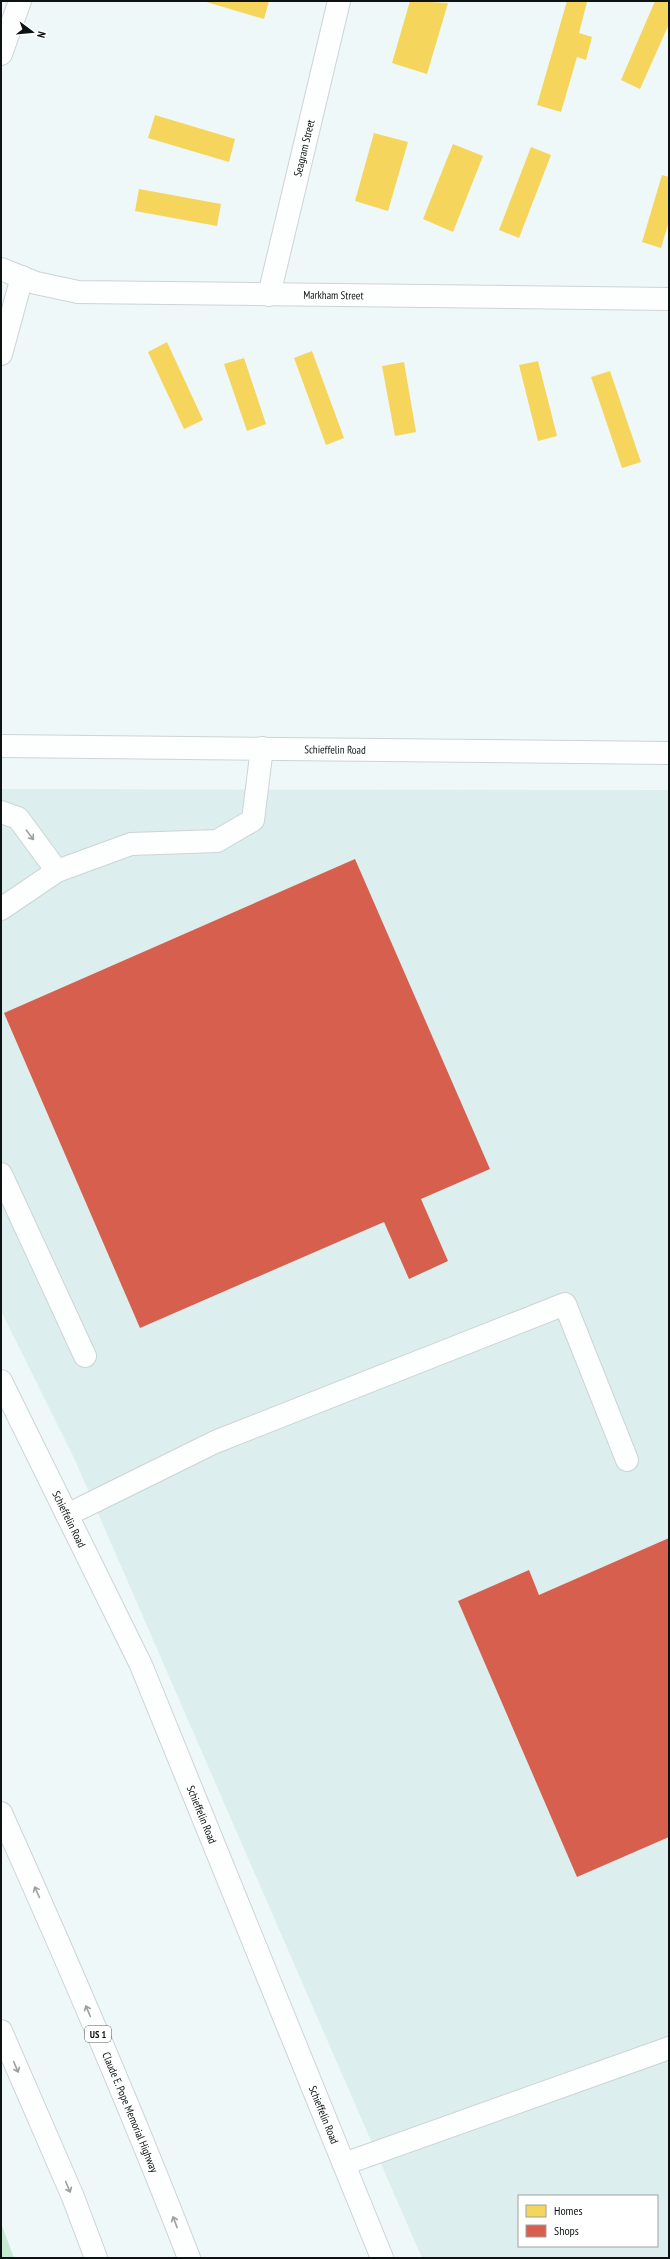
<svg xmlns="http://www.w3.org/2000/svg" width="670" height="2259" font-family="'PT Sans Narrow',sans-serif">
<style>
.built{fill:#dceeee;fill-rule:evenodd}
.green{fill:#c6ebd0}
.homes{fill:#f6d55c}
.shops{fill:#d6604d}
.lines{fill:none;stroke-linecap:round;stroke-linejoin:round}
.minor-casing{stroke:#cdd4d4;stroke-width:24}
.highway-casing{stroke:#cdd4d4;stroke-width:24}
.minor{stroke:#fdfefe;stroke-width:22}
.highway{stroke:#fdfefe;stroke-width:22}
.oneway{stroke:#9da0a0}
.labels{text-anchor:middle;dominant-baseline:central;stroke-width:4;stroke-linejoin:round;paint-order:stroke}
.shield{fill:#fff;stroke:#565a5a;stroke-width:1}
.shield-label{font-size:10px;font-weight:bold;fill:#0d1313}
.street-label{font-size:11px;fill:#0d1313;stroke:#fff}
</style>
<rect width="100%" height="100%" fill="#eff8f8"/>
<path class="built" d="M1,789L669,790V2258H422L74,1458L1,1311ZM519,2196H657V2246H519Z"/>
<path class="green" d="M1,2223L14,2258H1Z"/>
<g class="homes">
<path d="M203,1H269L264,19Z"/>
<path d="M410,1L448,3L427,74L392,63Z"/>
<path d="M567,1L587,2L579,33L592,37L586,60L577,57L561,112L537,105Z"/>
<path d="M655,1H669V24L640,89L621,80Z"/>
<path d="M155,115L235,139L229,162L148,138Z"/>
<path d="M374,133L408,142L388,211L355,201Z"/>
<path d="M453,144L483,156L453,232L423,219Z"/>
<path d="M531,147L551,155L519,238L499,230Z"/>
<path d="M662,175L669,177V221L661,248L642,242Z"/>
<path d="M139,189L221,204L217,226L135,211Z"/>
<path d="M167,342L203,420L184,429L148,352Z"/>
<path d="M312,351L344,438L326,445L294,358Z"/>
<path d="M244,358L266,424L247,431L224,364Z"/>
<path d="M538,361L557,436L538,441L519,365Z"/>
<path d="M404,362L416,432L395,436L382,366Z"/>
<path d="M610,371L641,462L622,468L591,377Z"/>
</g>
<g class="shops">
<path d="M355,859L490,1169L421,1199L448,1261L409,1279L384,1222L140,1328L4,1013Z"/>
<path d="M669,1538V1837L577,1877L458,1601L529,1570L539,1595Z"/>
</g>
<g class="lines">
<defs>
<g id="minor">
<path d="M1,54L20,1"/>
<path id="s1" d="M1,269L36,283L78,292L669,299"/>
<path id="s2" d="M269,295L339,1"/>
<path d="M1,354L22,277"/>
<path id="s3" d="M1,746L669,753"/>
<path d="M1,812L18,818L57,871"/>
<path d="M1,909L57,871L131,844L217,841L253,820L262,748"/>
<path d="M1,1174L85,1356"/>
<path id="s4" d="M1,1381L141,1665L382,2258"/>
<path d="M67,1515L215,1442L565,1304L627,1460"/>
<path d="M344,2164L669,2048"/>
</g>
<g id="highway">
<path id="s5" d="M1,1813C67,1960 131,2108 189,2258"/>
<path d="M1,2031L73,2197L96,2258"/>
</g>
</defs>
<use href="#minor" class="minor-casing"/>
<use href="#highway" class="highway-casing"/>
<use href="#minor" class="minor"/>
<use href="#highway" class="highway"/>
</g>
<defs><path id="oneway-shaft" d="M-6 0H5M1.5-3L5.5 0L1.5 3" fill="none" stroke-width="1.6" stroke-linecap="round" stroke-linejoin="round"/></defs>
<g class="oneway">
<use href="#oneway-shaft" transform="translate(30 835) rotate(53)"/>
<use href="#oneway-shaft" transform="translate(37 1892) rotate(-114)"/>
<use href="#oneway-shaft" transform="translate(88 2011) rotate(-113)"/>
<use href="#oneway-shaft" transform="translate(16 2067) rotate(67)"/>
<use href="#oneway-shaft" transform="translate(68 2187) rotate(67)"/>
<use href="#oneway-shaft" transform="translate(175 2222) rotate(-111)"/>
</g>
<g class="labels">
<rect class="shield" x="85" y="2026" width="26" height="16" rx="3"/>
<g class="shield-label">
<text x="98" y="2034">US 1</text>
</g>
<g class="street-label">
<text stroke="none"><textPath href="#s2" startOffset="151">Seagram Street</textPath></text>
<text stroke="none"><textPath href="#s1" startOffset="336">Markham Street</textPath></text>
<text stroke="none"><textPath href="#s3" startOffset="334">Schieffelin Road</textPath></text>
<text stroke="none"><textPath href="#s4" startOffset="154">Schieffelin Road</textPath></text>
<text stroke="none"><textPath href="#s4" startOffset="478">Schieffelin Road</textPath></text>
<text stroke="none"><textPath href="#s5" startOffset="326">Claude E. Pope Memorial Highway</textPath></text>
<text stroke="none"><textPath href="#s4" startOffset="802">Schieffelin Road</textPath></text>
</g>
</g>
<rect width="670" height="2259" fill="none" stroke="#0d1313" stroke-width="4"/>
<rect x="518" y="2195" width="140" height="52" fill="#ffffff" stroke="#9ea1a1"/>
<rect x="526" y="2205" width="20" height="12" fill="#f6d55c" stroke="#9ea1a1"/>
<text x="554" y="2215" font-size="12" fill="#0d1313">Homes</text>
<rect x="526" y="2225" width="20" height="12" fill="#d6604d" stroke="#9ea1a1"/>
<text x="554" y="2235" font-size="12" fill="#0d1313">Shops</text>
<g transform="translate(32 32) rotate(106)" stroke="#ffffff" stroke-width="3" paint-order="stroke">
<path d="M0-3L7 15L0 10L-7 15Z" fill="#0d1313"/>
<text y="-6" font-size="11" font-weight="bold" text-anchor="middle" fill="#0d1313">N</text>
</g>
</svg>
